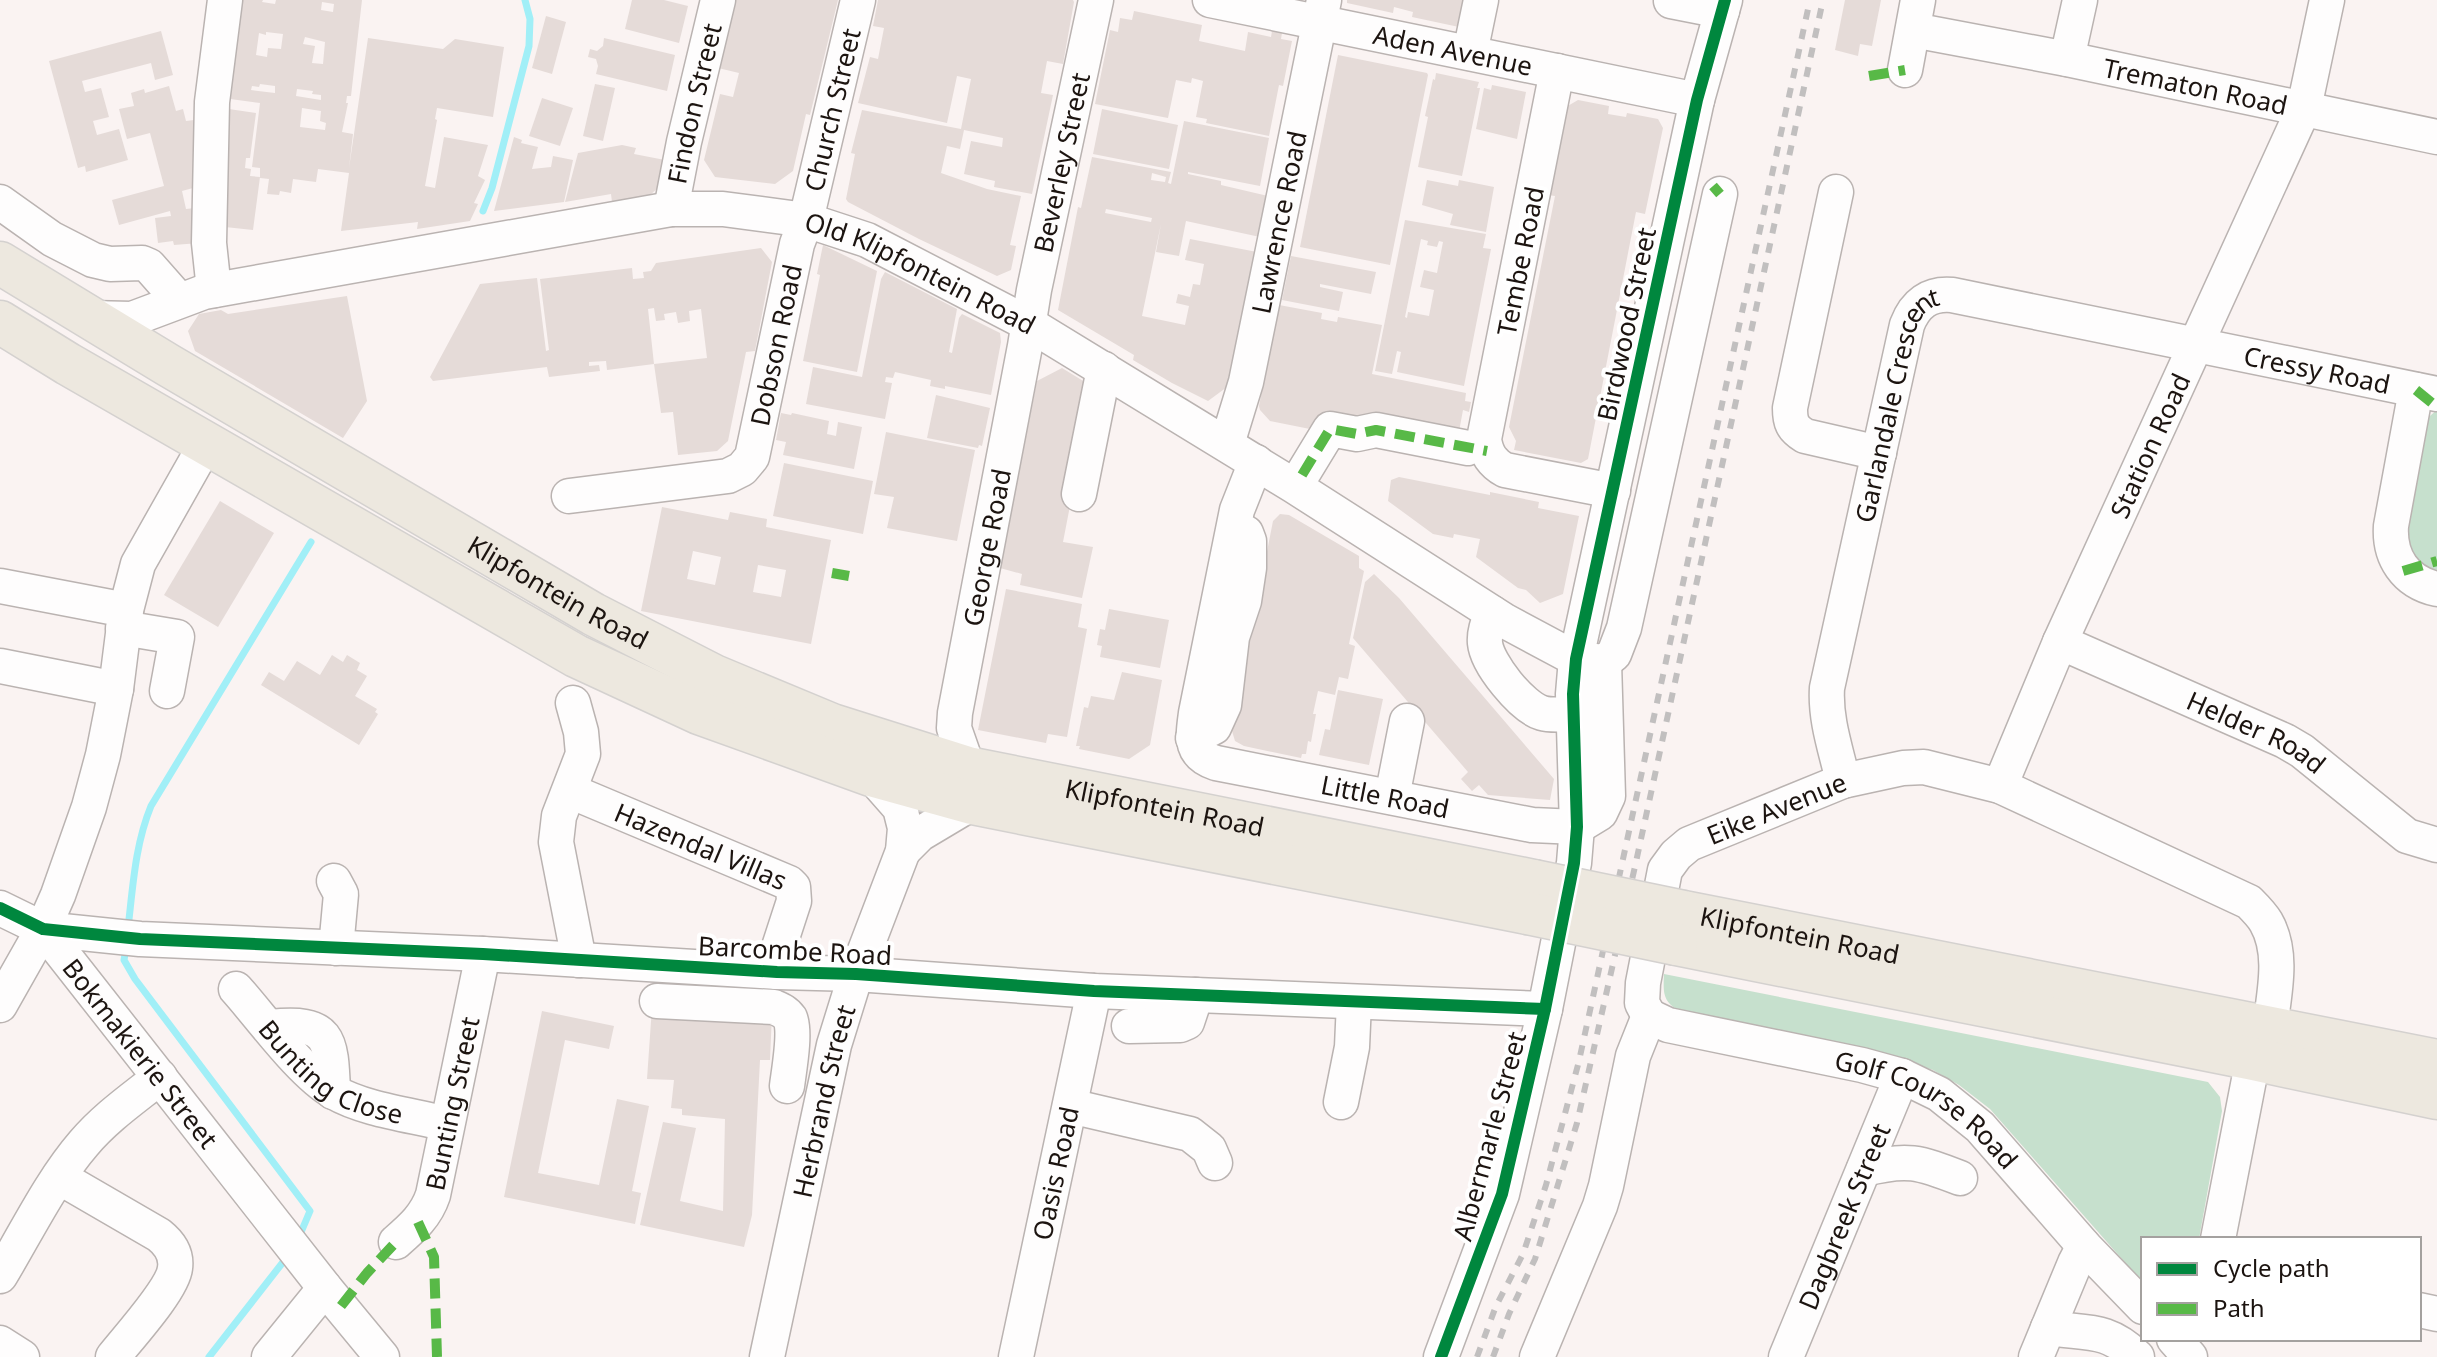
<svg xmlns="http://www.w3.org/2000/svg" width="2437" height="1357" font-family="'Noto Sans',sans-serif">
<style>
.green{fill:#c6e0cd}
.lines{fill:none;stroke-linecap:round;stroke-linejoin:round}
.stream{stroke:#a1eff7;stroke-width:7}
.building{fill:#e5dbd8;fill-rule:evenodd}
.minor-casing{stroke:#bab3b1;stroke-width:37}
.major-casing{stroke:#d4d1cf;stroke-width:45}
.minor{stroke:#fefdfd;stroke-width:34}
.major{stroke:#ede8df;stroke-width:42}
.rail{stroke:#c1bfbf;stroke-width:6;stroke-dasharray:10 10;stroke-linecap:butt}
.major-bridge-casing{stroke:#d4d1cf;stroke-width:45;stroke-linecap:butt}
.major-bridge{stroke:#ede8df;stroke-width:42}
.quiet{stroke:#58b947;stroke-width:10;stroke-dasharray:20 10;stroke-linecap:butt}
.cycleway-casing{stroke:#fff;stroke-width:17}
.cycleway{stroke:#00873e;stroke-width:12}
.labels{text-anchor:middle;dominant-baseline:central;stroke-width:8;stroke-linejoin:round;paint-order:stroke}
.street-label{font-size:26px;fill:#1c1410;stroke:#fff}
</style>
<rect width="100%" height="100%" fill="#faf3f2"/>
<g class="green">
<path d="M2437,410V577L2420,567L2404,542L2424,421Z"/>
<path d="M1664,974L2208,1082L2220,1097L2222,1111L2199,1239H2143V1283L1990,1109L1959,1085L1933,1070L1893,1057L1681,1012C1663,1002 1663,994 1664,974Z"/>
</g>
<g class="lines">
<g class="stream">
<path d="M483,211L492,188L529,46L530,19L525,0"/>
<path d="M128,928C133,886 135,845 151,806L311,542"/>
<path d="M126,948L124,960L135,979L310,1211L299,1237"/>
<path d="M209,1357L287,1257"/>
</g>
</g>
<g class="building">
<path d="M232,0H263L262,2L275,4L276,0H362L351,96H347L346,103H348L342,132L353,134L349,168L368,38L443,49L455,39L504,47L493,117L437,108L435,119L437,120L425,186L435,188L444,137L488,145L478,176L485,180L474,203L478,204L470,221L417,229L418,222L341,231L349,173L318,169L316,182L293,179L291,193L280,191L279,195L267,194L269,179L260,178V168L252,167L260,103L223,98ZM322,2L334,4L333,12L321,10ZM266,32L283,34L281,49L268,48L267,57L256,55L259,33L266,35ZM305,37L325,42L323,64L312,63L315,46L303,44ZM260,84L275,86V93L251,90L252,86L259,87ZM297,89L313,91L312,94L321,95V100L296,96ZM302,108L321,111L320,121L326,123L325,130L300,127Z"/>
<path d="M632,0H664L688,6L679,43L625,29Z"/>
<path d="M730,0H838L810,115L806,114L793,171L775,184L715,177L704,160L720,94L733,97L739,73L714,67Z"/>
<path d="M878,0H1073L1074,2L1063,64L1047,61L1041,93L1053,95L1032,194L994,187L995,181L964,174L971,141L1002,147L1003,138L964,130L960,149L947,146L941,173L987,189L1021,196L1010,245L1016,246L1011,270L997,276L919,239L848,202L846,199L855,154L851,153L862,110L961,129L971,79L957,76L947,123L858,103L870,57L878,59L884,28L873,26Z"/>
<path d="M1347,0H1465L1459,27L1412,17L1413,12L1394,7L1393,13L1347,3Z"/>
<path d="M1845,0H1881L1872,46L1860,44L1858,56L1835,50Z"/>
<path d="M1134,11L1202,25L1199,41L1245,51L1248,32L1271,37L1272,31L1282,33L1281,39L1292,41L1283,86L1279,85L1269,136L1206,123L1207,119L1196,117L1203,81L1192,78L1191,83L1176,80L1168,118L1095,104L1110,30L1118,32L1120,18L1132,20Z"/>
<path d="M546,16L566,22L552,74L532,68Z"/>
<path d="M161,31L173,75L155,80L151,63L82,81L85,92L101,88L109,117L93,121L97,135L119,129L128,160L86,172L85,166L78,168L49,61Z"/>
<path d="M604,38L675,55L667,91L596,74L598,66L596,59L588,57L590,49L597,51L603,46Z"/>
<path d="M1338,55L1427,73L1428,75L1390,265L1300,247Z"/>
<path d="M1436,73L1479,82L1477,88H1480L1462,176L1418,167L1428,117L1425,116L1433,79L1435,80Z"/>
<path d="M595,84L615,88L603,141L583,136Z"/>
<path d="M1492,85L1526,92L1517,139L1476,129L1484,88L1491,90Z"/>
<path d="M169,86L176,111L183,109L186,121L194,120L205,158L204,185L182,191L186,209L195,208L199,243L174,245L173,241L158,243L155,218L171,216L170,211L119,225L112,200L164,186L150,133L127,139L119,109L134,106L131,93L144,89L145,93Z"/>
<path d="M542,98L573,108L560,146L529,136Z"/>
<path d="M1578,100L1609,106L1608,114L1626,117L1627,113L1658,119L1663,128L1645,214L1636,212L1588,459L1581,463L1514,450L1516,441L1509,427L1555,196L1548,195L1566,107Z"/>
<path d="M222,108L256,113L250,158H246L245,168L251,169L250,176L260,177L253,230L225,227Z"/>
<path d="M1102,109L1178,125L1169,169L1093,154Z"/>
<path d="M1184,121L1269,138L1260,186L1188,172V174L1221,181V185L1268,196L1260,237L1186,221L1179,256L1156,252L1161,224L1142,316L1185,325L1189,306L1176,303L1178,294L1190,297L1193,284L1200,285L1204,264L1185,260L1190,239L1257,252L1248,295L1246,294L1227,387L1208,401L1172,383L1133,360L1134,355L1058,310L1078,207L1081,208L1092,157L1171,172L1168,183L1171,184ZM1152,173L1166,177L1165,182L1151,180ZM1106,209L1152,218L1151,222L1105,213Z"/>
<path d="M514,137L522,140L521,143L538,147L532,169L551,167L553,156L573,160L564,202L494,211Z"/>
<path d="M622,145L636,148L634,154L665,160L659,187L650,195L612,202L611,194L565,202L578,153Z"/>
<path d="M1427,180L1458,186L1459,180L1494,187L1486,232L1450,225L1453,214L1422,205Z"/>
<path d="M1405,220L1486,234L1483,248L1491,249L1464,386L1397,372L1401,352L1397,351L1392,374L1375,371ZM1421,239L1428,241L1427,245L1437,247L1439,241L1443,242L1437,273L1424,270L1420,287L1434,290L1429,316L1408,312L1407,318L1405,317Z"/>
<path d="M823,245L877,271L857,372L803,361L820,275L817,274Z"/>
<path d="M761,248L772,262L755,351L746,352L728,441L717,451L678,455L673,412L661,413L654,364L607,370L606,361L589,362V366L599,365L600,371L549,377L547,367L433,381L430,377L480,284L537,278L546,351L549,350L540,279L632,268L633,279L644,278L643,272L651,271L656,263ZM654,308L656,321L665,320L664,314L676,312L678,323L690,321L689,311L701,309L707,358L654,364L648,309Z"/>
<path d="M1291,256L1376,272L1371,294L1320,284V287L1343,292L1339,311L1282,300Z"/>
<path d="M885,272L957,309L949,352L952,353L959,318L962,314L1000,333L1001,342L991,395L945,386V389L930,386L931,380L895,372L893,378L886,377L885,382L892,383L885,419L806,404L813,367L862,377L881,279Z"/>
<path d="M347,296L367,401L343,438L195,351L188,331L199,314L221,310L228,314Z"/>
<path d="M1279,305L1322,313L1321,319L1337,322L1338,317L1382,325L1372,374L1466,393L1465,401L1471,402L1469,412L1463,410L1458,437L1315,430L1270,421L1260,410L1259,406Z"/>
<path d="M1062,368L1093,387L1063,542L1093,547L1082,598L1020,585L1022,574L1000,568L1037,381Z"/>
<path d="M936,395L990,408L982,446L979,445L978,448L927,438Z"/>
<path d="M781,413L791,415L792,413L829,421L827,434L836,436L838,422L862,427L854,469L783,455L786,442L776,440Z"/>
<path d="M886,432L975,450L957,541L887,528L894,497L874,494Z"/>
<path d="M784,463L873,481L863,534L773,516Z"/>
<path d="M1399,477L1490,495V492L1539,502L1538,508L1579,516L1563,594L1540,603L1526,590L1518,588L1476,557L1480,539L1454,534L1453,538L1433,534L1388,501L1391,480Z"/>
<path d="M220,501L274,533L218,627L164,595Z"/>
<path d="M662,507L728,520L730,512L767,519L766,527L831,540L811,644L641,611ZM693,551L721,557L715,585L687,579ZM758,565L786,570L781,597L753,592Z"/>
<path d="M1280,514L1289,515L1359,556V568L1364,571L1349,644L1355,646L1348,679L1339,677L1335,695L1318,691L1313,714H1316L1311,742L1308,741L1306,754H1302L1301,758L1244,746L1235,741L1232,731L1273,521Z"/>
<path d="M1374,574L1399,598L1554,779L1550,800L1488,795L1479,785L1472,791L1461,779L1468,772L1353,638L1365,582Z"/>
<path d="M1006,589L1082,604L1078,627L1087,629L1067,737L1048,734L1046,743L978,730Z"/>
<path d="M1109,609L1169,620L1160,668L1100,657L1102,646L1097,645L1100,629L1105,630Z"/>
<path d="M332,655L343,662L347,655L360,663L357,670L367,676L355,696L377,709L375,712L378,714L359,745L261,685L269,672L284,681L297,661L320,675Z"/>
<path d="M1122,672L1162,680L1150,745L1129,759L1079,749L1080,746H1076L1084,707L1088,708L1091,696L1114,700Z"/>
<path d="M1338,690L1383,699L1369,765L1319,755L1325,729L1330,730Z"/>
<path d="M652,1007L772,1014L770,1060H760L752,1215L744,1247L640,1225L663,1122L696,1128L680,1201L723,1211L725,1119L682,1115V1109L671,1108L674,1080L647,1079Z"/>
<path d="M542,1011L614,1026L609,1049L565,1040L538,1173L599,1185L617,1099L649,1106L632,1191L641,1193L635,1224L504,1197Z"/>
</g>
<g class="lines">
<defs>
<g id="minor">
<path id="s1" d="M1210,0L1697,100"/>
<path d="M1671,1L1722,11"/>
<path id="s2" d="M1913,30L2067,59L2437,137"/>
<path d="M1470,53L1481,0"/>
<path d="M2067,59L2080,0"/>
<path d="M1905,70L1918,0"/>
<path d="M1557,71L1484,439C1486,454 1492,463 1505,470L1613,491"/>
<path d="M1836,192L1790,408C1790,422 1792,428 1805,436L1879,453"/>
<path d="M0,202L52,239L93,260L110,264L142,263L149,266L179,300"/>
<path id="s3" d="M671,209L684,142L718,0"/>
<path d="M214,290L209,243L212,102L225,0"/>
<path id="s4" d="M89,318L132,319L204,292L671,209H723L806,220L867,240L1029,324L1294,486L1505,621L1576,659L1604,662L1614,654L1624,628L1720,194"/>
<path d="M2416,390L2391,526C2389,557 2405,582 2437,589"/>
<path id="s5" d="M1227,444L1246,382L1324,0"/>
<path id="s6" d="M1256,462L1237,510L1196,713C1193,737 1189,754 1216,763L1532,825L1577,827"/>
<path d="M1302,475L1330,429L1357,434L1376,430L1468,448"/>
<path d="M1079,494L1104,369"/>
<path id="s7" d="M569,496L728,476L742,469L752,457L797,244L806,220L858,0"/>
<path d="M0,586L126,610"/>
<path d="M1492,613C1488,623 1484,632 1485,643C1487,664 1522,707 1542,713C1552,716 1564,714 1573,714"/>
<path d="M123,628L177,637L167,691"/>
<path id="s8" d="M2060,642L2285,741L2302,751L2407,836L2437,845"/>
<path d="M0,666L116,689"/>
<path d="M573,703L581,732L583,754L559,816L556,842L579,960"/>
<path d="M1193,738L1214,727L1224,705L1232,637L1244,601L1249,568V541L1246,533"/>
<path id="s9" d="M968,768L954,728L955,713L1025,346L1034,290L1096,0"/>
<path id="s10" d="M1843,781C1836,750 1825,720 1827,688L1907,325C1915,304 1929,293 1952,295L2437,394"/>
<path id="s11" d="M2000,786L2060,642L2304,108L2327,0"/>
<path id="s12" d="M570,791L789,883L793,887L794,901L779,947L777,972"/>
<path d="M1392,797L1407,721"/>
<path d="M1577,827L1600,813L1608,796L1604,662"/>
<path d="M903,851L920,834L972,803"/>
<path d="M334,881L341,894L336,948"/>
<path d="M0,908L43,929L140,939L483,954L777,972L856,974L1094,991L1545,1009"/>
<path id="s13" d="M43,929L325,1288L382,1357"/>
<path id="s14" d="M236,989C262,1018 301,1073 334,1092C365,1110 412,1115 447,1124"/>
<path d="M657,1001L774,1007C781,1010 786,1012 790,1018C796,1032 789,1070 787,1086"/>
<path d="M0,1005L43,929L58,895L89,807L103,755L116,689L126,610L138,564L207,442"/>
<path id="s15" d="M1649,1016L1642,1003L1643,983L1665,870L1676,855L1689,844L1843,781L1903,768L1924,767L2000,786L2249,902C2255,908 2262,915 2266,922C2284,953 2274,994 2270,1027"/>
<path id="s16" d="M1649,1016L1668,1025L1862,1065L1902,1076L1939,1094L1980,1127L2084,1246L2143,1307"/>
<path d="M1129,1026L1180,1025L1187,1022L1196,995"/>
<path d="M270,1027C330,1021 331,1037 333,1092"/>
<path d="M1341,1102L1352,1047L1354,1002"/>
<path d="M1070,1106L1190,1134L1209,1149L1215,1163"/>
<path d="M1864,1169C1907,1158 1919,1162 1960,1178"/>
<path d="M59,1177L159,1235C169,1243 177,1254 175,1268C173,1289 127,1339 113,1357"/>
<path d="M2218,1239L2253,1059"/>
<path id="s17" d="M396,1242C412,1228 426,1216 433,1195L483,954"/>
<path d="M0,1276C26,1233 51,1181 84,1143C106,1117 134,1098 160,1077"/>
<path d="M2419,1310L2437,1314"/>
<path d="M2048,1328C2086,1334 2106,1327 2137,1357"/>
<path d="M2174,1339L2190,1357"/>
<path d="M0,1343L22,1357"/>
<path d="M269,1357L325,1288"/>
<path id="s18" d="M767,1357L834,1045L856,974L903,851L905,828L900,808L871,775"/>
<path id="s19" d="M1016,1357L1094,991"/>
<path d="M1441,1357L1502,1194L1545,1009L1574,863L1577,827L1573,694L1576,659L1697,100L1725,0"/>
<path d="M1537,1357L1600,1206L1606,1186L1633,1056L1649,1016"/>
<path id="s20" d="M1786,1357L1902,1076"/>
<path d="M2036,1357L2075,1263L2084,1246"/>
</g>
<g id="major">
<path id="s21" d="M0,263L168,365L593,614L714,676L832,725L968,768L1534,881"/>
<path d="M0,322L68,364L576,656L699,713L871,775L972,803L1527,913"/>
<path id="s22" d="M1684,912L2437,1061"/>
<path d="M1676,944L2253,1059L2437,1098"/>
</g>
</defs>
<use href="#minor" class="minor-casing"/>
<use href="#major" class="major-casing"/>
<use href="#minor" class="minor"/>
<use href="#major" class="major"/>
<g class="rail">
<path d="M1477,1357L1496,1306L1523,1254L1546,1185L1579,1061L1810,0"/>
<path d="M1493,1357L1509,1314L1535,1259L1577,1123L1636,862L1823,0"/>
</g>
<defs>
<g id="major-bridge">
<path d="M1534,881L1684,912"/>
<path d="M1527,913L1676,944"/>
</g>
</defs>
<use href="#major-bridge" class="major-bridge-casing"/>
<use href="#major-bridge" class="major-bridge"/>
<g class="quiet">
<path d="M1869,76L1905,70"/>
<path d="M1713,186L1720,194"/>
<path d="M2416,390L2437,407"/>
<path d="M1302,475L1330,429L1357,434L1376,430L1487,451"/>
<path d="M2403,571L2437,561"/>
<path d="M832,573L849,576"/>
<path d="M418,1222L434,1257L437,1357"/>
<path d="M341,1306L367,1273L396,1242"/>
</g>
<defs>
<g id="cycleway">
<path d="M0,908L43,929L140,939L483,954L777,972L856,974L1094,991L1545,1009"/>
<path d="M1441,1357L1502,1194L1545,1009L1574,863L1577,827L1573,694L1576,659L1697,100L1725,0"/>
</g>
</defs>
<use href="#cycleway" class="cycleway-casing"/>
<use href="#cycleway" class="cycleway"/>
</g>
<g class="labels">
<g class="street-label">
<text stroke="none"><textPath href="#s1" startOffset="248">Aden Avenue</textPath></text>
<text stroke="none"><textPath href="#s2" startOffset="288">Trematon Road</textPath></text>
<text stroke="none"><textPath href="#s3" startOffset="108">Findon Street</textPath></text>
<text stroke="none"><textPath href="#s7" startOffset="548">Church Street</textPath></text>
<text stroke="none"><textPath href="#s9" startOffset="618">Beverley Street</textPath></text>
<text stroke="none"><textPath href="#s5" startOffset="228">Lawrence Road</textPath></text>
<text transform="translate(1520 261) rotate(-79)">Tembe Road</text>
<text stroke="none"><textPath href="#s4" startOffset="856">Old Klipfontein Road</textPath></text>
<text transform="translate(1626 324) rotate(-78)">Birdwood Street</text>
<text stroke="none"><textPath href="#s7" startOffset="306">Dobson Road</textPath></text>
<text stroke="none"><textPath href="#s10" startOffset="898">Cressy Road</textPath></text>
<text stroke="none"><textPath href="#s10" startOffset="388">Garlandale Crescent</textPath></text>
<text stroke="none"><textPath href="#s11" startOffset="372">Station Road</textPath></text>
<text stroke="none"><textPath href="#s9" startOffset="226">George Road</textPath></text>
<text stroke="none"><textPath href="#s21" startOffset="648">Klipfontein Road</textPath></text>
<text stroke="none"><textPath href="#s8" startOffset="216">Helder Road</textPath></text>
<text stroke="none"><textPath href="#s6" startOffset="492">Little Road</textPath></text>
<text stroke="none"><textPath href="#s21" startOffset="1296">Klipfontein Road</textPath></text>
<text stroke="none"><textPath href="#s15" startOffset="280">Eike Avenue</textPath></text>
<text stroke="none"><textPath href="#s12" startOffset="142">Hazendal Villas</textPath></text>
<text stroke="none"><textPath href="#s22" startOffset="118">Klipfontein Road</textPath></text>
<text transform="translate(795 950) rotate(3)">Barcombe Road</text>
<text stroke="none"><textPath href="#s13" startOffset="158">Bokmakierie Street</textPath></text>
<text stroke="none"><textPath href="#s14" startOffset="130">Bunting Close</textPath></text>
<text stroke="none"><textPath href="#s18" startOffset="262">Herbrand Street</textPath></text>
<text stroke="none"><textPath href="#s17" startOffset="154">Bunting Street</textPath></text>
<text stroke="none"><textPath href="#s16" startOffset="298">Golf Course Road</textPath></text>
<text transform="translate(1489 1136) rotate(-75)">Albermarle Street</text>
<text stroke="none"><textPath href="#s19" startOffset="188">Oasis Road</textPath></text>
<text stroke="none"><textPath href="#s20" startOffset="152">Dagbreek Street</textPath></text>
</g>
</g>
<rect x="2141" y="1237" width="280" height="104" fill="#ffffff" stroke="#a4a19f" stroke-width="2"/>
<rect x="2157" y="1263" width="40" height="12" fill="#00873e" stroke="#a4a19f" stroke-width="2"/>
<text x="2213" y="1277" font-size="24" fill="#1c1410">Cycle path</text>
<rect x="2157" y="1303" width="40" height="12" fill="#58b947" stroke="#a4a19f" stroke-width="2"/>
<text x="2213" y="1317" font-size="24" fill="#1c1410">Path</text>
</svg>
